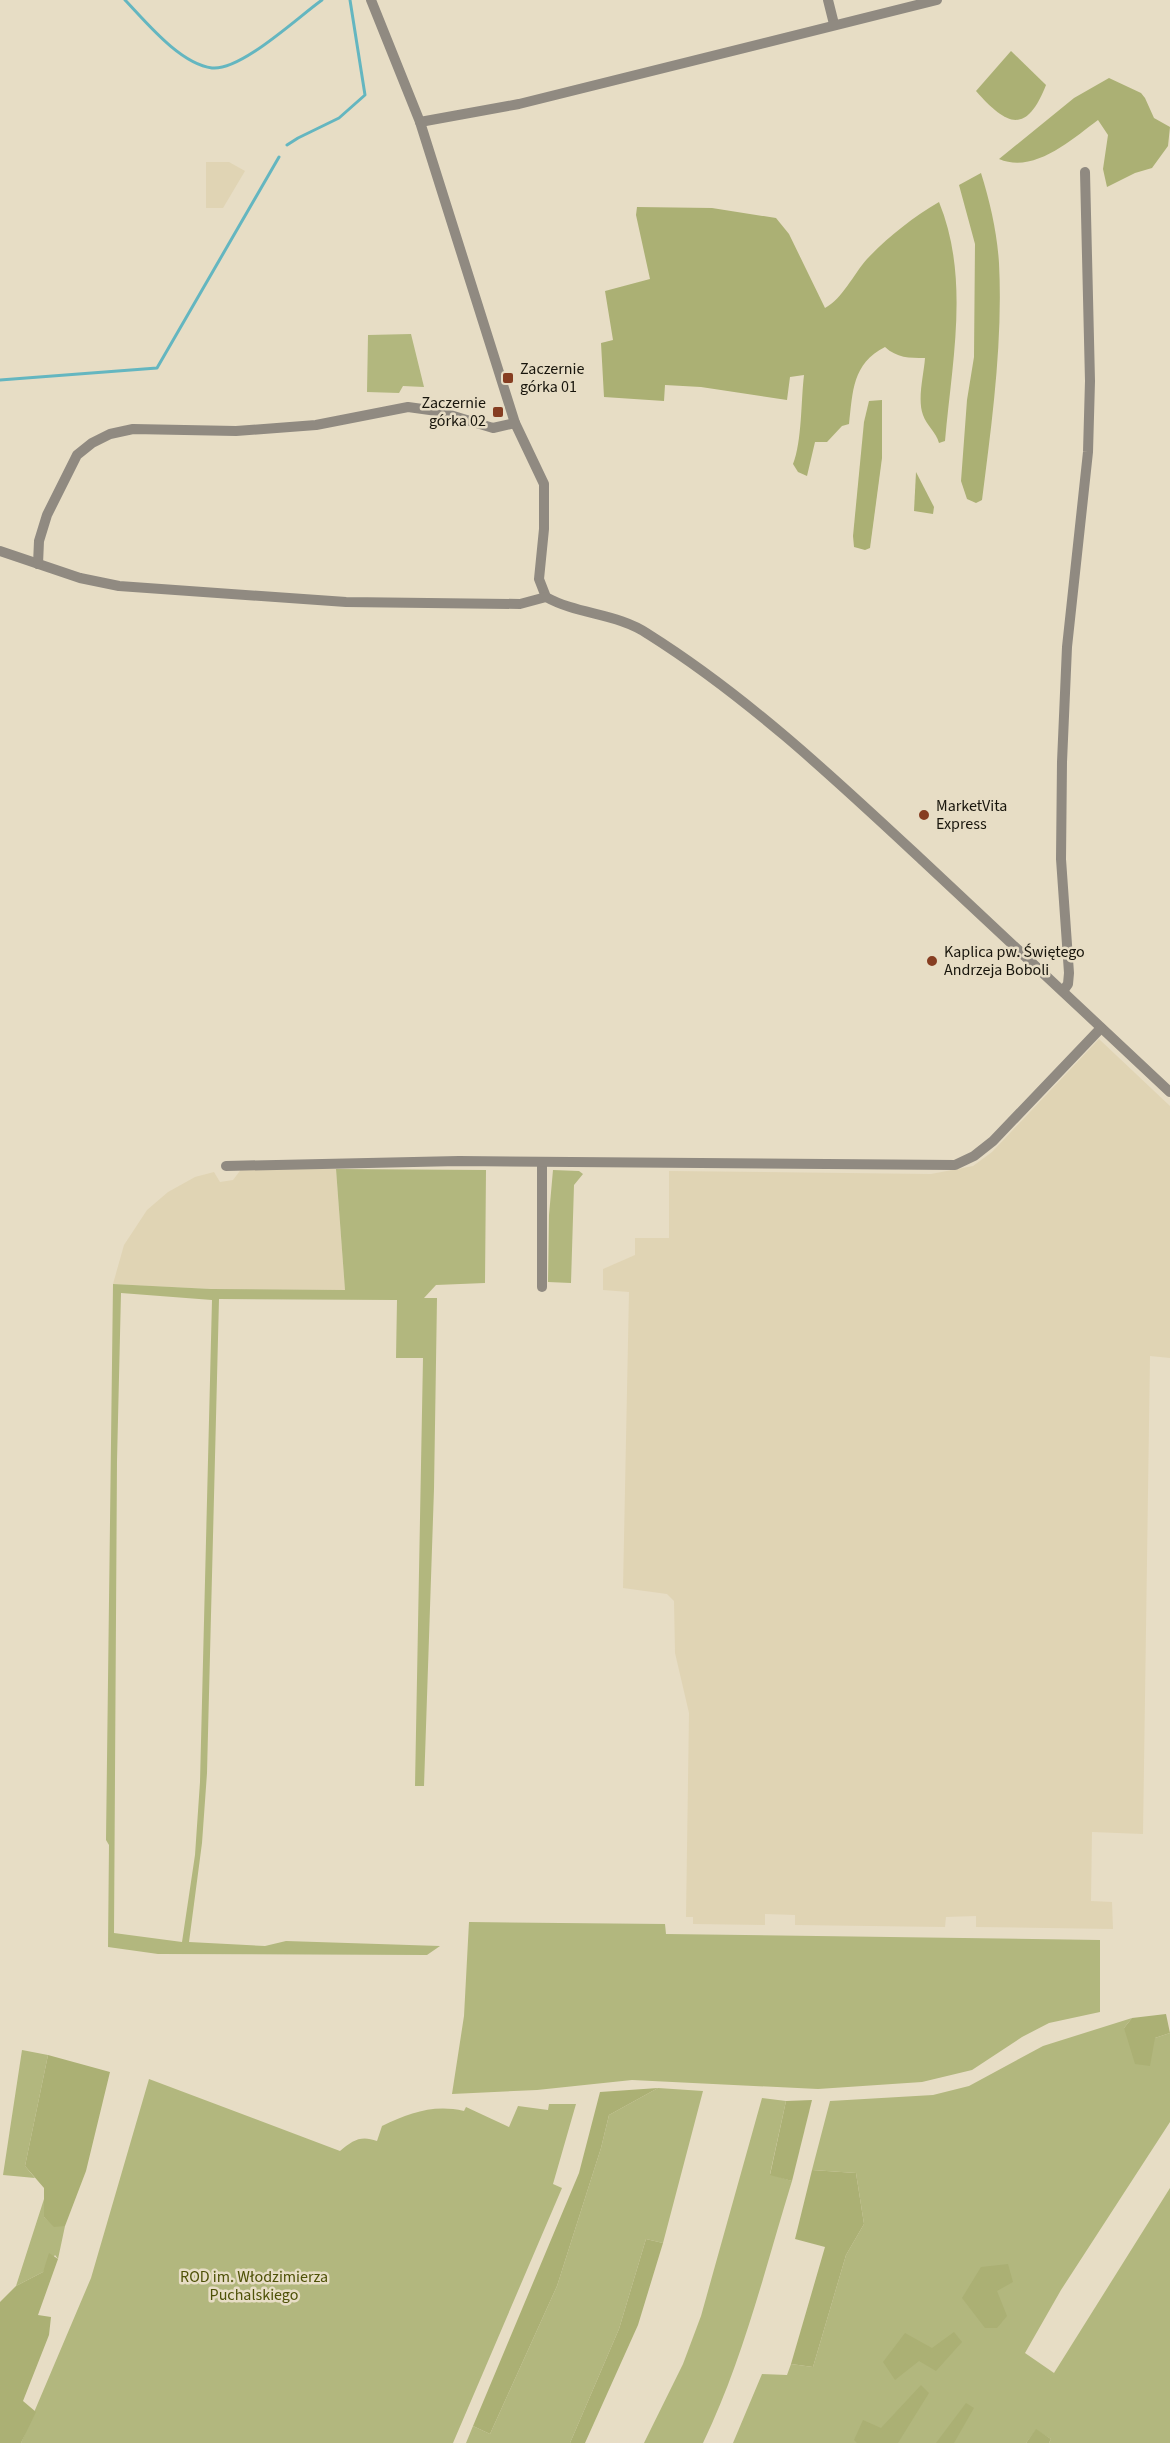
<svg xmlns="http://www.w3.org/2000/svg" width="1170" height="2443" font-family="'Source Sans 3',sans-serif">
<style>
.built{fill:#e0d4b4}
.green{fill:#b2b77e;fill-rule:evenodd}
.forest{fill:#abb074}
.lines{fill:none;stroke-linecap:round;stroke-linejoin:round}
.stream{stroke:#64b6c0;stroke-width:3}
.minor{stroke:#908a81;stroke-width:10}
.poi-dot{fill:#863d21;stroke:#e7ddc5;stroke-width:2}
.labels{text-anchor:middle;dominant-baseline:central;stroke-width:5;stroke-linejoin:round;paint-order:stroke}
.poi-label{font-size:16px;fill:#18150c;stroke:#e7ddc5;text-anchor:start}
.park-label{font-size:16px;fill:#4e5107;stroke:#e7ddc5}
</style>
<rect width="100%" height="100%" fill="#e7ddc5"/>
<g class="built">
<path d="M206,162H229L245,171L223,208H206Z"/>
<path d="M1099,1039L1170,1106V1358L1150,1356L1143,1834L1092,1832L1091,1901L1112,1902L1113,1929L976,1927V1916L946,1917L945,1927L795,1925V1915L765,1914V1925L693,1924V1917H686L689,1713L675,1653L674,1601L667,1594L623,1588L629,1292L603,1290V1269L635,1255V1238H669V1171L931,1174L973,1166L992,1152Z"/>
<path d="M242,1168L336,1169L345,1290L211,1289L113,1284L124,1245L147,1210L168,1192L195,1177L214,1172L220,1182L233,1180Z"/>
</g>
<g class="green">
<path d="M411,334L424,387L403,386L399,393L367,392L368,335Z"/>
<path d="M336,1169L486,1170L485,1283L436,1285L424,1298H437L434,1489L424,1786H415L423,1358H396L397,1300L219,1299L207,1773L202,1843L189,1942L265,1946L286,1941L440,1946L427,1955L158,1954L108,1947L109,1845L106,1840L113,1284L211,1289L345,1290ZM121,1293L212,1300L200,1782L195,1855L182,1942L114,1933L117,1461Z"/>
<path d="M553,1170L579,1171L583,1174L574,1185L571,1283L548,1282L549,1215Z"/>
<path d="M469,1922L665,1924L666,1934L1100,1940V2012L1049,2023L1022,2037L972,2070L922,2082L818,2089L632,2080L537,2090L452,2094L464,2016Z"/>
<path d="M1132,2018L1124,2028L1155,2038L1170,2033V2122L1061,2290L1025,2353L1054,2373L1170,2188V2443H1049L1051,2439L1036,2430L1026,2443H733L762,2374L787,2375L791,2364L813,2367L846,2255L864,2224L856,2173L812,2170L830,2101L933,2095L969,2086L1043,2046Z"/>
<path d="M22,2050L48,2055L25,2166L35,2178L3,2175Z"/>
<path d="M149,2079L340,2151C353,2140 361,2135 377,2141L382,2126C410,2113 433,2104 464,2111L466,2107L509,2127L518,2106L548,2110L549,2104H576L553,2184L562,2188L453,2443H21L91,2278Z"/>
<path d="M658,2088L703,2091L663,2243L646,2239L619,2329L570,2443H466L473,2426L490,2434L557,2286L601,2148L609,2115Z"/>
<path d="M762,2098L786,2101L770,2174L792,2181C765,2269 743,2360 703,2443H644L683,2364L701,2316Z"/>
<path d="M44,2199V2217L54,2226H65L58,2259L55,2255L43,2272L16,2286Z"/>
</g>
<g class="forest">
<path d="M1011,51L1046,85C1026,136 1006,125 976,91Z"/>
<path d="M1109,78L1141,93L1145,98L1154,118L1170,127L1168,146L1152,168L1135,173L1107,187L1103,169L1108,135L1098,120C1071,140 1034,174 999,159L1074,98Z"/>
<path d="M981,173C990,202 997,232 999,263C1003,341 992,422 982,500L976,503L967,499L961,481L967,400L974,357L975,244L959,185Z"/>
<path d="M939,202C970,278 952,361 945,441L939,443C936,432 927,426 923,415C917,399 924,374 925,358C909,358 897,358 885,347C852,364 853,391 849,424L842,426L827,442H815L807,476L798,472L793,464C802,442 801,400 804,375L790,377L787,400L701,387L665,385L664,401L604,397L601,343L613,340L605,291L650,279L636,215L637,207L712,208L776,218L789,234L825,308C843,298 853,275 867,259C889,236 912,218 939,202Z"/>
<path d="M882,400V458L870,548L865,550L854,547L853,536L864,422L869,401Z"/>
<path d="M916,472L934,507L933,514L914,511Z"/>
<path d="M1166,2014L1170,2033L1155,2038L1150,2066L1135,2064L1124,2028L1132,2018Z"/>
<path d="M48,2055L110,2072L86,2171L65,2226L54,2227L44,2217V2188L25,2166Z"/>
<path d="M658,2088L609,2115L601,2148L557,2286L490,2434L473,2426L579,2173L600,2092Z"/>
<path d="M812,2100L792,2181L770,2175L786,2101Z"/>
<path d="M812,2170L856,2173L864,2224L846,2255L813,2367L791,2364L825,2247L795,2239Z"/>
<path d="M646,2239L663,2243L638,2325L585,2443H570L619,2329Z"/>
<path d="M49,2253L58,2259L38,2315L51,2317L49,2335L23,2401L36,2412L21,2443H0V2302L16,2286L43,2272Z"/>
<path d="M1008,2264L1013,2282L997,2291L1007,2316L997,2328H985L962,2298L981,2267Z"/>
<path d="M954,2332L962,2342L936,2371L919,2361L895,2380L883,2362L905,2333L932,2348Z"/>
<path d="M921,2385L929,2393L898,2443H857L854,2440L863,2420L881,2428Z"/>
<path d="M966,2403L974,2408L954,2443H936Z"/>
<path d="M1036,2429L1051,2439L1049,2443H1026Z"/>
</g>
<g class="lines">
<g class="stream">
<path d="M125,0C146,22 180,64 212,68C241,71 298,17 322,0"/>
<path d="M287,145L298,138L339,118L365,95L350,0"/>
<path d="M0,380L157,368L279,157"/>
</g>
<g class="minor">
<path d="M371,0L420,122L515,423L544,484V529L539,579L546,597C578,615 617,613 648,634C748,697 835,779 921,859C1004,937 1087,1014 1170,1092"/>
<path d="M828,0L834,24"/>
<path d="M420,122L519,104L937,0"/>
<path d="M0,551L80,578L119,586L346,602L520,604L546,597"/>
<path d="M38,564L39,541L47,515L77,455L92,443L110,434L133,429L236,431L316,425L408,407L437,411L493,428L515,423"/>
<path d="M1063,991L1068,984L1069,973L1061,859L1062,762L1067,647L1088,452L1090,381L1085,172"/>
<path d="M542,1162V1287"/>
<path d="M226,1166L459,1161L955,1165L974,1156L993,1141L1101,1028"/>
</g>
</g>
<g class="poi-dot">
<rect x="502" y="372" width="12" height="12" rx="3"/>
<rect x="492" y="406" width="12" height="12" rx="3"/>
<circle cx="924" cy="815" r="6"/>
<circle cx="932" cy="961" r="6"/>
</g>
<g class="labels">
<g class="poi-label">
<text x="520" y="369">Zaczernie<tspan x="520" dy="18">górka 01</tspan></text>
<text x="486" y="403" text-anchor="end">Zaczernie<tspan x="486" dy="18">górka 02</tspan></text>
<text x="936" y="806">MarketVita<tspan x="936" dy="18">Express</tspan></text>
<text x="944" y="952">Kaplica pw. Świętego<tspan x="944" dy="18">Andrzeja Boboli</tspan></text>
</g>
<g class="park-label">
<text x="254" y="2277">ROD im. Włodzimierza<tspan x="254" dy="18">Puchalskiego</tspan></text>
</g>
</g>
</svg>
